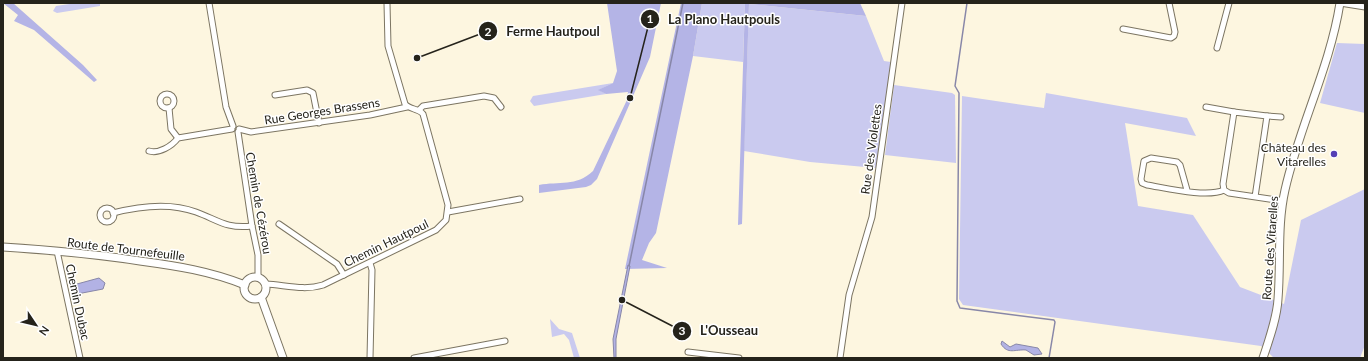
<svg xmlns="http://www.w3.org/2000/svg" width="1368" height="361" font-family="Lato,sans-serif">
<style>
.green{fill:#cacaef}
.forest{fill:#b4b4e6}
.water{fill:#b2b2e4;stroke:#8887a8}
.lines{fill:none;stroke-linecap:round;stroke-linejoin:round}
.stream{stroke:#8887a8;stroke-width:1.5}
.street-casing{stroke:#7c7562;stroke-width:7}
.secondary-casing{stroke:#7c7562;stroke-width:9}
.street{stroke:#fff;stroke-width:5}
.secondary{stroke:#fff;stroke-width:7}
.poi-dot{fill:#543fb6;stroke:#fff;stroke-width:1.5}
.labels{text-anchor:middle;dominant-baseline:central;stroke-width:3;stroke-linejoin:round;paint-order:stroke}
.street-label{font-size:12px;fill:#25231b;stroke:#fff}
.poi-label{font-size:12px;fill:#25231b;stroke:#fff;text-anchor:end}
.leader{fill:none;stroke:#25231b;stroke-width:1.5}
.callout-dot{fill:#25231b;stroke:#fff;stroke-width:1.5}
.mark-label{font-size:12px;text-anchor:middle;font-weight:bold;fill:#fff}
.callout-label{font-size:13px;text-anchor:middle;font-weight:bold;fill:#25231b;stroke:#fff;stroke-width:3;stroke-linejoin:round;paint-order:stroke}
</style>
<rect width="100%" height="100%" fill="#fdf6e0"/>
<g class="green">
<path d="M76,3H100V6L57,13L53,11L56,6Z"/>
<path d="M702,3H745L743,62L693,56Z"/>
<path d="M749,4L866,16L884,61L891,62L876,168L810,162L744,151Z"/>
<path d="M1337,43L1365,44V113L1320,103Z"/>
<path d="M613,83L599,90L606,94L534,106L530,101L533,96Z"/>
<path d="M894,85L952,93L955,95L956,163L885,155Z"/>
<path d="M1046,93L1187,118L1196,136L1125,123L1138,206L1193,215L1240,287L1284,304L1301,220L1365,189V345L1360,358H1277L1273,357L1261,346L963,305L959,299L962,96L1044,108Z"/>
<path d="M550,319L559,329L572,333L580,358H574L569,340L564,334L552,337Z"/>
</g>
<g class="forest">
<path d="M3,3H13L83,65L97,80L94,82L34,30L14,21L18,15Z"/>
<path d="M607,3H661L650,57L597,179L591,185L586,187L539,193V185C559,181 576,187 593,171L626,102L628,92L606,94L598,90L613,83L617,71Z"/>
<path d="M681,3H702L693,56L656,233L649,243L642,260L667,268L625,269Z"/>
<path d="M745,3H860L866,16L749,4L742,224L738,225Z"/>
</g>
<g class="water">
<path d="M628,265L630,266L616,339V358H614L613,339Z"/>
<path d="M99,278L105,283L103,289L77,294V284Z"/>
<path d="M1002,341L1010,347L1016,344L1038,348L1042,354L1034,355L1026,350C1015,349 1008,355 1001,344Z"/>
</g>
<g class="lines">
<g class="stream">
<path d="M967,3L955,86L959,93L957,301L960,308L1054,320L1055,322L1049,358"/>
<path d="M629,266L683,3"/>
</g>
<defs>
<g id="street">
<path d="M209,3L226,107L233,126"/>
<path d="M1340,3L1365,7"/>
<path d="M1123,29L1171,38L1174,36L1175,32L1169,3"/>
<path d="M1217,48L1229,3"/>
<circle cx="167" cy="101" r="7"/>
<path d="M275,95L307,90L313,93L319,123"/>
<path d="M1206,107L1234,112"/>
<path d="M169,108L171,129L178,138"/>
<path d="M419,110L423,106L484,96L494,98L501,107"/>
<path d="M1267,116L1281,117"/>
<path d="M239,129L251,132L370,115L407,107"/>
<path d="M238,132L252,226L258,255V277"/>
<path d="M149,151C159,154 172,146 178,138L232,129"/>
<path d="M1187,190L1180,165L1177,162L1151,158L1144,161L1141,179L1142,183L1147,185C1166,188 1207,198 1224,190"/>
<path d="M1255,197L1267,116L1234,112L1223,184L1224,190L1229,193L1283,201"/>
<circle cx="107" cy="215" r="7"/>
<path d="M448,212L520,199"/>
<path d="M113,213C140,206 169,202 196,212C218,220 226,229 252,226"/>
<path d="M279,224L337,264L344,275"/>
<path d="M57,251L80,358"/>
<path d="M370,263L372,270L370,358"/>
<path d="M266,284C285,285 304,291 323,285L436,230L446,220L448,205L423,114C418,108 410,110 405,104L388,46L387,3"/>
<path d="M688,352L739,358"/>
<path d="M414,358L505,341"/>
<path d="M840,358L849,295L872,217L902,3"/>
</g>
<g id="secondary">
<path d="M3,247C49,250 95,254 140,261C177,266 210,271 245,285"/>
<circle cx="255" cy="288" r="11"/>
<path d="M261,297L283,358"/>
<path d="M1263,358C1269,340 1277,318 1278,299C1281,263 1277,225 1285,190C1299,127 1330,67 1340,3"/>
</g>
</defs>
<use href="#street" class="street-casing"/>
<use href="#secondary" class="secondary-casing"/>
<use href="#street" class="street"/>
<use href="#secondary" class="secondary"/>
</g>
<circle class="poi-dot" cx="1334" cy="154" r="4"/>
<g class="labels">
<g class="street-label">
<text transform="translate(322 111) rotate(-9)">Rue Georges Brassens</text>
<text transform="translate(871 149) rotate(-82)">Rue des Violettes</text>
<text transform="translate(259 203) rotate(80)">Chemin de Cézérou</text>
<text transform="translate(386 243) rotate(-26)">Chemin Hautpoul</text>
<text transform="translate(1270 248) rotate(-86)">Route des Vitarelles</text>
<text transform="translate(126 249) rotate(7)">Route de Tournefeuille</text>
<text transform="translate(78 302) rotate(78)">Chemin Dubac</text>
</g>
<g class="poi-label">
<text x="1326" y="147">Château des<tspan x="1326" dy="14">Vitarelles</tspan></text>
</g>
</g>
<path class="leader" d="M630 98L650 19M417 58L488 31M622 300L682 331"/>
<g class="callout-dot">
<circle cx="630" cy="98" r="4"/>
<circle cx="417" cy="58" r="4"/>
<circle cx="622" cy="300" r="4"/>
<circle cx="650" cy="19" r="10"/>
<circle cx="488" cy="31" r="10"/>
<circle cx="682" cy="331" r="10"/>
</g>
<g class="mark-label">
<text x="650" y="23">1</text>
<text x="488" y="36">2</text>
<text x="682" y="335">3</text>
</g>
<g class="callout-label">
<text x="724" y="24">La Plano Hautpouls</text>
<text x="553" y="36">Ferme Hautpoul</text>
<text x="729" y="335">L'Ousseau</text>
</g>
<rect width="1368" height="361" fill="none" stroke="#25231b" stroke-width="8"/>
<g transform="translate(36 325) rotate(125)" stroke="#ffffff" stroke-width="3" paint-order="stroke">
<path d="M0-3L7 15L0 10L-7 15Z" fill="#25231b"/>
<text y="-6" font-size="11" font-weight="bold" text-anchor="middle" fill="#25231b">N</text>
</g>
</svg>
